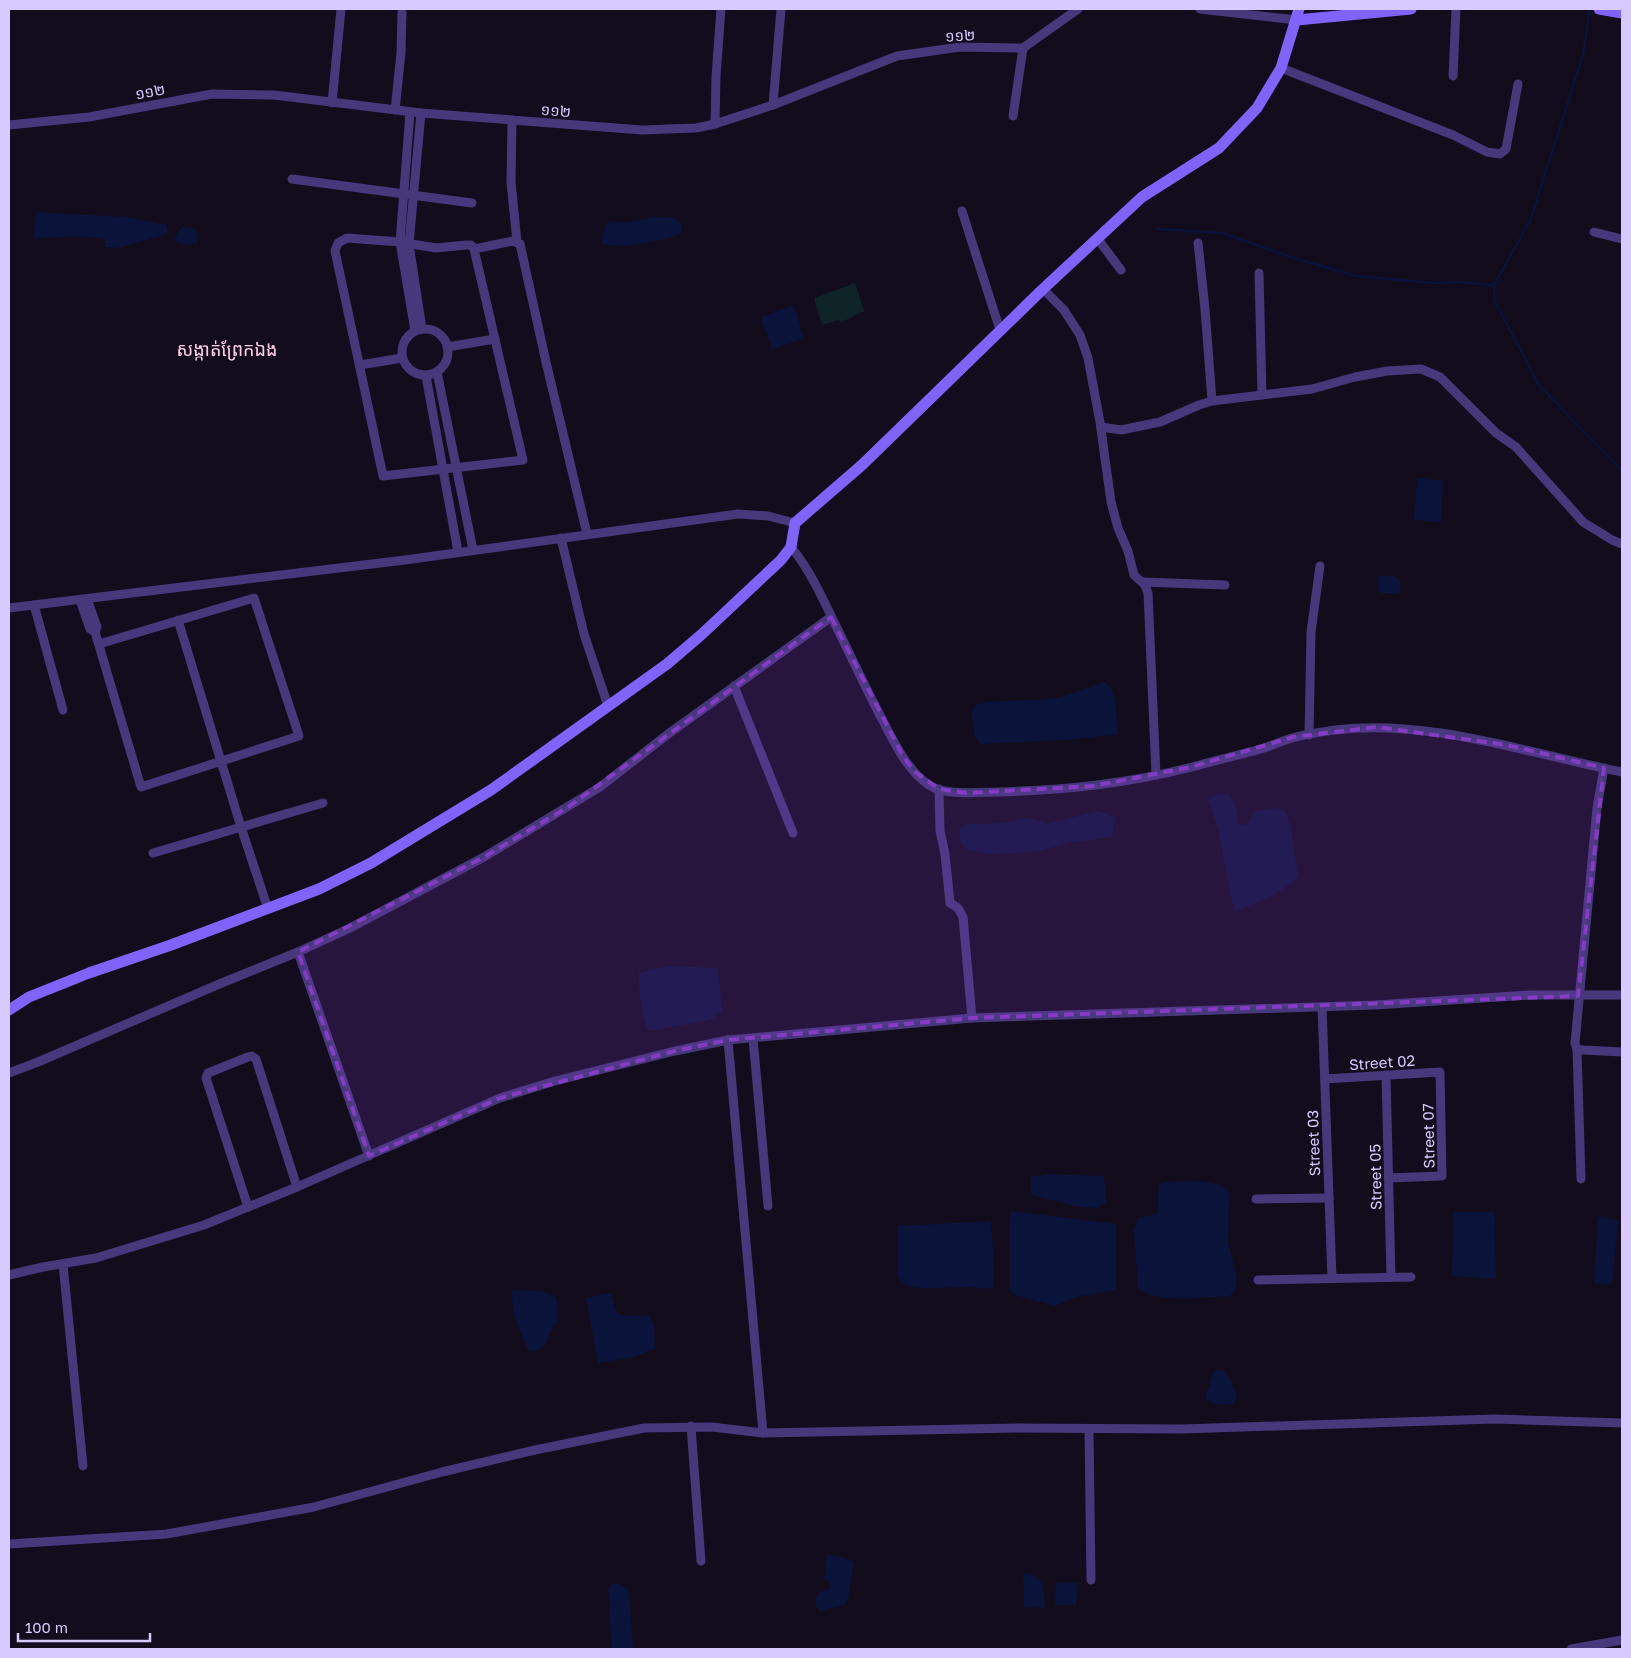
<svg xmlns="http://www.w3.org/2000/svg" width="1631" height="1658" font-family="'Golos Text','Noto Sans Khmer',sans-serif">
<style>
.green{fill:#0f2427}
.water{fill:#0a1339}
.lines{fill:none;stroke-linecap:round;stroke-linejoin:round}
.stream{stroke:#0a1339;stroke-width:2.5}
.street{stroke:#46387b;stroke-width:9}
.secondary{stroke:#8163fb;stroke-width:11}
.marked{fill:#843cc5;fill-opacity:0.2;stroke:#843cc5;stroke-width:4;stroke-dasharray:10 6;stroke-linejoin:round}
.labels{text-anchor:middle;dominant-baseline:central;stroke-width:4.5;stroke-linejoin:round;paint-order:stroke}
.street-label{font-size:15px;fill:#d8cafe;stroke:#120c1d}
.quarter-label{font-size:18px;fill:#fecce3;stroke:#120c1d}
</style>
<rect width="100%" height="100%" fill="#120c1d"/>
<path class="green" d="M855,283L864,311L840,323L839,320L822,325L814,298Z"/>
<g class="water">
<path d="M36,212L126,217L167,225L168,234L119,248L104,247L105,239C81,234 57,238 33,238Z"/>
<path d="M651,217L675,218L681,224L682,233C665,241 618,250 601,243L605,225L610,221C625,223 637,222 651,217Z"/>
<path d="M183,227L192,228L197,232L198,243C189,244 181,247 174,240L178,231Z"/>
<path d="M794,305L804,338L772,350L761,317Z"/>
<path d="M1417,478L1443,481L1441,522L1414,520Z"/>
<path d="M1379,576H1393L1399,579L1401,589L1399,593H1381L1378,590Z"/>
<path d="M1104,682L1111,687L1115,700L1118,734L1078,739L981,744L975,737L971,712L976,704C1002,699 1029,702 1055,698C1072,695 1087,687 1104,682Z"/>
<path d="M1219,794L1229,795L1235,803L1239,825L1248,824L1253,813L1256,811C1262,810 1280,806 1284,810C1291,816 1296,865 1298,876C1282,894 1258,902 1235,911L1232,901L1218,829L1208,798Z"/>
<path d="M1099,811L1115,818L1112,837L1070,843L1034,852L990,854L968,850L961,843L959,828L964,824C976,824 988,824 999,823C1019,822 1026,813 1045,824Z"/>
<path d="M669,966L718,968L722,1011L710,1020L649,1031C640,1015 639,992 639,973Z"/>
<path d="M1048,1174L1103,1176L1106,1187V1202L1098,1208L1078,1207L1031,1195V1177Z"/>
<path d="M1175,1181C1191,1182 1220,1178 1229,1192L1228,1242L1237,1278L1235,1290L1230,1296C1204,1297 1160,1304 1138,1289L1134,1230L1138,1218L1157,1214L1159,1184Z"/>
<path d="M1009,1211L1116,1224V1290L1076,1297L1055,1306L1014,1295L1010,1289Z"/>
<path d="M1453,1212H1495L1496,1279L1452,1276Z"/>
<path d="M1598,1217L1618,1220L1612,1285L1594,1283Z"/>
<path d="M991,1221L994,1268L993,1289C983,1288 972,1287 962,1287C942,1286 917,1293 900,1282L897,1272V1226Z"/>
<path d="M514,1290L541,1291L555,1296L557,1303V1323C545,1331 553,1352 529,1351C520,1332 511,1314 512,1292Z"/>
<path d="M605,1294H611L617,1313C626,1318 638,1314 649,1316L654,1325L655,1349L634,1357L598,1363L586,1298Z"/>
<path d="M1214,1370H1222L1232,1381L1237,1396L1233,1403C1221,1406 1214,1406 1205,1398Z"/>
<path d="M827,1554L842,1557L854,1562L848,1600L844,1605L819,1611L816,1605V1596L821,1591L828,1590L830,1587L828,1581L824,1578Z"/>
<path d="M1023,1573C1046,1574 1044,1590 1045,1608L1024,1607Z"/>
<path d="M1056,1582L1078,1583L1076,1605H1055Z"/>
<path d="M612,1584H620L628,1589L630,1602L633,1649H612L608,1588Z"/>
</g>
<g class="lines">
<g class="stream">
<path d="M1590,9L1583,55L1530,221L1494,285L1495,302L1539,385L1622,471"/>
<path d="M1157,229L1222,233L1297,259L1357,276L1433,283L1459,282L1493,285"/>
</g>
<g class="street">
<path d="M1200,9L1297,20"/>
<path d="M1281,68L1453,135L1487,152L1500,154L1506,149L1518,84"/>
<path d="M1453,76L1456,9"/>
<path d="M332,103L341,9"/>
<path d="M773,105L781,9"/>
<path d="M395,110L401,53L402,12"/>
<path d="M410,112L400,242L415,331"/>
<path d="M421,113L409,244L422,329"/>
<path d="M1013,116L1023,48"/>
<path d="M512,120L511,182L517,242"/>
<path d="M715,124L716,76L721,9"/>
<path d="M9,125L89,117L212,94L274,95L421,113L642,130L696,128L715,124L773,105L897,56L960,47L1023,48L1078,9"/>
<path d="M292,179L472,203"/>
<path d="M962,211L1000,330"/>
<path d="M1594,232L1622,239"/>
<path d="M347,238L400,242L436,248L466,245H471L474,249L523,460L383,476L335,251L338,243Z"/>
<path d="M1097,238L1121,270"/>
<path d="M1198,243L1205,309L1212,401"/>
<path d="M474,249L513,241L520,244L546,362L587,534"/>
<path d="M1259,273L1262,395"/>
<path d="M1043,289L1064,310L1080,335L1088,358L1100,422L1111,502L1118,528L1128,551L1134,575L1145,585L1148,593L1156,775"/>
<circle cx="425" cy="352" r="23"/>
<path d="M447,347L495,339"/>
<path d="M360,365L402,358"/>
<path d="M437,372L473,550"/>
<path d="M426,376L458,552"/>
<path d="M1101,427L1121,430L1160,422L1199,405L1212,401L1312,389L1355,377L1387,371L1421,369L1440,377L1496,433L1516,447L1583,522L1612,540L1622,544"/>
<path d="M561,538L584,634L608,706"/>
<path d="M791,547C810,570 822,597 835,624C851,656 866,689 883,721C895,744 907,770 929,785C945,796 978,792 997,792C1065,790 1126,784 1192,767C1216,760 1240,755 1264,748C1273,745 1282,741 1292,738C1305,734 1321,732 1335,730C1428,718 1531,754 1622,772"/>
<path d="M1142,582L1225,585"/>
<path d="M80,600L90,629L95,632L97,627L87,599"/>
<path d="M34,605L63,710"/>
<path d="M9,608L405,560L738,514L768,516L795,523"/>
<path d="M178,620L241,827L268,909"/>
<path d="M95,632L141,787L299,736L254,598L99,644"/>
<path d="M734,686L793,833"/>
<path d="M1309,735L1311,632L1320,566"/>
<path d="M1604,768L1597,808L1575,1043L1577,1049L1583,1050L1622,1052"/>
<path d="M939,789L940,831L945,854L950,903L958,908L963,917L972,1018"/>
<path d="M153,853L323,803"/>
<path d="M298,952L369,1156"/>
<path d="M1322,1007L1332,1278"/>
<path d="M753,1038L768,1206"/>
<path d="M728,1040L763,1433"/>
<path d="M1577,1049L1581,1179"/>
<path d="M9,1073L38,1062L224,982L298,952L350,928L484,857L600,787L668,734L831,617"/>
<path d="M1386,1075L1391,1277"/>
<path d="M1325,1079L1440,1072L1442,1176L1388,1178"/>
<path d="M1256,1199L1329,1198"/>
<path d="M248,1207L206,1078L208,1073L248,1057L252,1056L256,1059L297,1187"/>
<path d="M63,1264L83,1466"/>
<path d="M9,1275L43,1267L96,1258L204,1225L297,1187L500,1098L555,1081L675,1051L728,1040L972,1018L1375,1005L1531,995H1622"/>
<path d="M1258,1280L1411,1277"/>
<path d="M691,1426L701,1561"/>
<path d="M1089,1429L1091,1580"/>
<path d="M9,1544L167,1534L314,1507L442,1472L535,1450L644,1428L712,1427L763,1433L1016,1428L1182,1429L1494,1419L1622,1423"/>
<path d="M1571,1649L1622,1640"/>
</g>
<g class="secondary">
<path d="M1599,9L1622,13"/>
<path d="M1297,20L1411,9"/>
<path d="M9,1010L29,997L89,973L171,945L319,889L371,863L491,790L667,664L701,635L781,560L791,547L795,523L862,465L1043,289L1142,197L1219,148L1257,108L1281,68L1299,9"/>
</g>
</g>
<path class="marked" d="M831,617L903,756L914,771L939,789L967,793L1093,786L1191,767L1293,737L1377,727L1507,745L1604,768L1578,996L972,1018L728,1040L675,1051L500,1098L369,1156L298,952L484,857L568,807Z"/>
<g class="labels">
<g class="street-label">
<text transform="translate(960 35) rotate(-3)">១១២</text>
<text transform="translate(150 91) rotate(-11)">១១២</text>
<text transform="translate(556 110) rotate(5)">១១២</text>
<text transform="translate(1382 1062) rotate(-4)">Street 02</text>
<text transform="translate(1428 1136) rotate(-91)">Street 07</text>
<text transform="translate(1313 1143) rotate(-92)">Street 03</text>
<text transform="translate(1375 1177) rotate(-91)">Street 05</text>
</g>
<g class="quarter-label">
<text x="227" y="349">សង្កាត់ព្រែកឯង</text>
</g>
</g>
<rect width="1631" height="1658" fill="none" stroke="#d8cafe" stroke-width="20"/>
<path d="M18 1633v8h132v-8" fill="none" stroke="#d8cafe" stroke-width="2.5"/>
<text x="25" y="1633" font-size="15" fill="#d8cafe" stroke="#120c1d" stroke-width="4" paint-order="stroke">100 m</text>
</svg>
